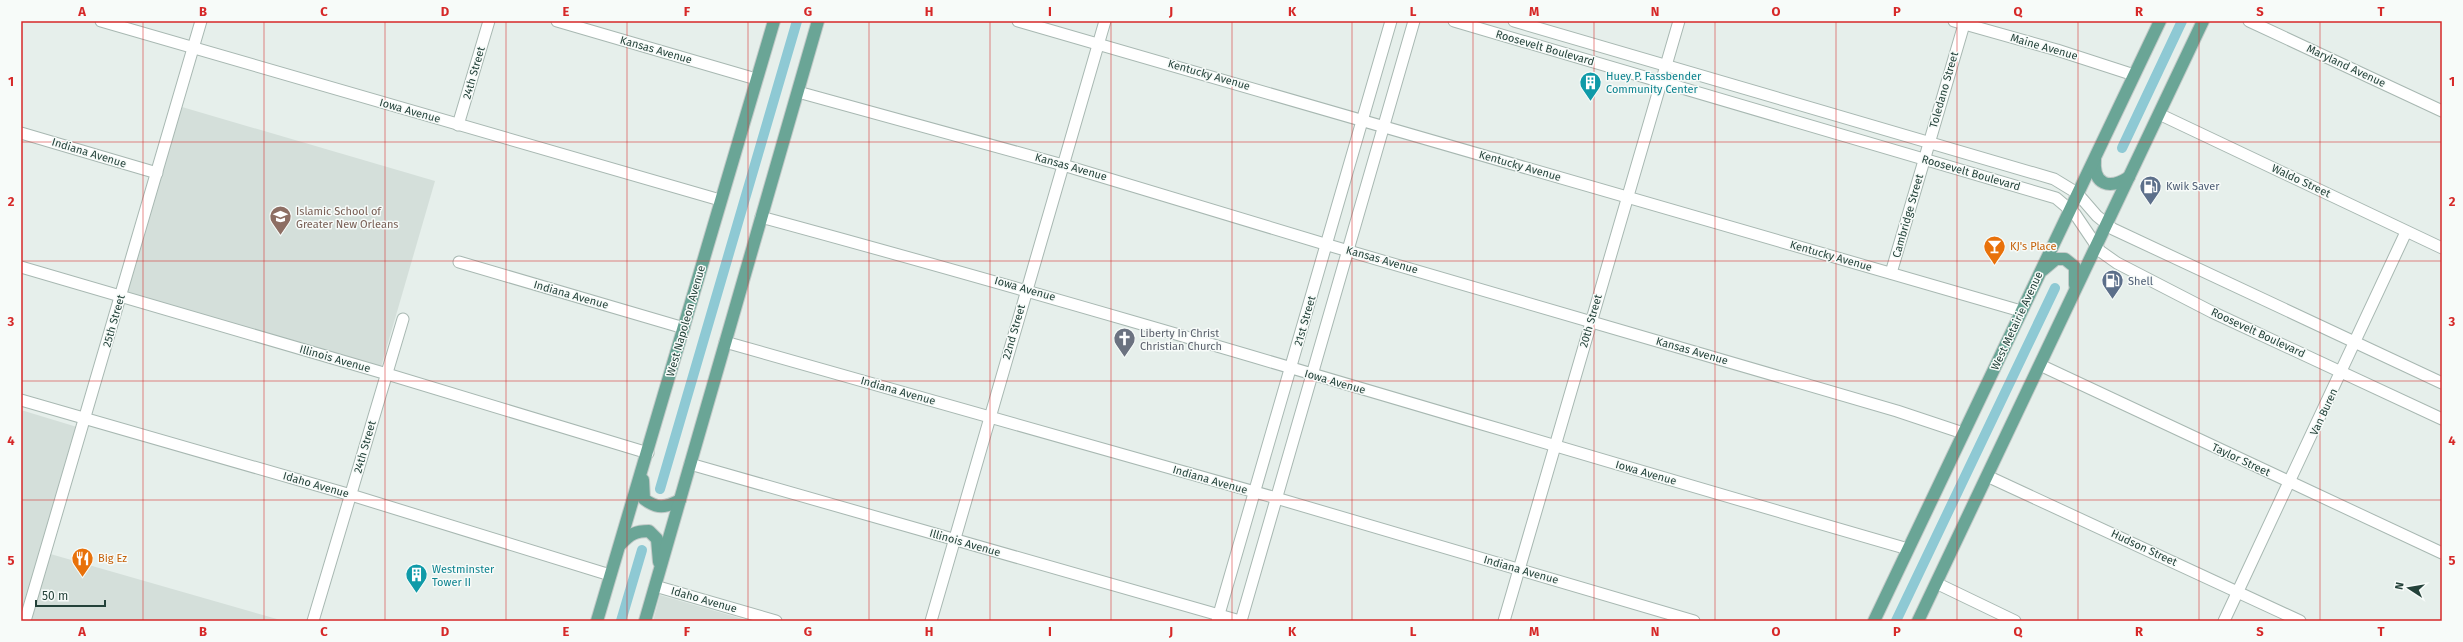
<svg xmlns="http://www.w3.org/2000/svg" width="2463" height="642" font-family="'Fira Sans',sans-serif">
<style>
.built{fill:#d4dfda}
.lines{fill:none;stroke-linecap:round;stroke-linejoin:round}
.canal{stroke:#8ec9d4;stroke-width:10}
.minor-casing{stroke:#a8b8b2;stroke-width:13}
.major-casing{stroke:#c2cac8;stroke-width:14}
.minor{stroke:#fff;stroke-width:11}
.major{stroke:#6aa596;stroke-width:12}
.grid{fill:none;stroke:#d62828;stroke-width:1;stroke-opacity:0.55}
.labels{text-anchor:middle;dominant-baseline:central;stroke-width:3;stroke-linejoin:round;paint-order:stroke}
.street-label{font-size:11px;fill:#24423a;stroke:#f7fbf9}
.culture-label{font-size:11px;fill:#0d838f;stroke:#f7fbf9;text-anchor:start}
.service-label{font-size:11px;fill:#4e5e75;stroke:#f7fbf9;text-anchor:start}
.education-label{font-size:11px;fill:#785e54;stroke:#f7fbf9;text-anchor:start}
.food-label{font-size:11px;fill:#c56008;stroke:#f7fbf9;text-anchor:start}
.worship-label{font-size:11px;fill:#5b616d;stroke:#f7fbf9;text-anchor:start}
.neatline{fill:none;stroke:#d62828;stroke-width:1.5}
.grid-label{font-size:13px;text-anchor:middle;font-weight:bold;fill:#d62828}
</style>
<rect width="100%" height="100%" fill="#e6efeb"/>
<g class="built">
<path d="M182,107L435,181L381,367L127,292Z"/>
<path d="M21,410L77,427L40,551L284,621H21Z"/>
<path d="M660,595L750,621H653Z"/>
</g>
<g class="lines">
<g class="canal">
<path d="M2122,148L2182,21"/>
<path d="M660,489L797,21"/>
<path d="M621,621L642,550"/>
<path d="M1896,621L2055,288"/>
</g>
<defs>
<g id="minor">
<path d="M101,21L720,200"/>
<path d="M557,21L756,79"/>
<path d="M1018,21L2021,311"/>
<path d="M1454,21L2056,198L2075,214L2100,251L2117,263L2212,312L2442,419"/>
<path d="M1514,21L2054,179L2077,193L2097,216L2113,229L2442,383"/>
<path d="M1954,21L2057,50L2134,75"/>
<path d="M2249,21L2442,111"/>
<path d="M798,92L1063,165L1328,245L1897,411L1963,433"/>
<path d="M2159,114L2442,248"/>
<path d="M458,125L489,21"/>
<path d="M21,133L157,173"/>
<path d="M761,217C1145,321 1526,439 1908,549"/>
<path d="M459,262L684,328"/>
<path d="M21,267L387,374L648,453"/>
<path d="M1891,273L1965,21"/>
<path d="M725,342L1276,498L1694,621"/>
<path d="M2040,365L2442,553"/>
<path d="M21,400L351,495L610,575"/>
<path d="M690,464L1240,621"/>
<path d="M1987,476L2300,621"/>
<path d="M1936,583L2015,621"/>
<path d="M655,586L776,621"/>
<path d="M25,621L201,21"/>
<path d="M313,621L403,319"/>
<path d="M931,621L1105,21"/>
<path d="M1217,621L1391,21"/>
<path d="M1241,621L1414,21"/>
<path d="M1504,621L1679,21"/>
<path d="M2224,621L2406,232"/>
</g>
<g id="major">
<path d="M2095,159C2093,185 2109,190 2129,177"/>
<path d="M2043,270L2056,259H2065L2075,267V285"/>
<path d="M643,480L644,499C657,509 665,508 680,500"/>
<path d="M621,544C630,534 636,531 649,531L657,539L659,562"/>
<path d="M597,621L774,21"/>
<path d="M645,621L818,21"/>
<path d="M1874,621L2160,21"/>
<path d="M1918,621L2203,21"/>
</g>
</defs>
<use href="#minor" class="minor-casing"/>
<use href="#major" class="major-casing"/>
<use href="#minor" class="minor"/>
<use href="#major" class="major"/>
</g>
<path class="grid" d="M143,21V621M264,21V621M385,21V621M506,21V621M627,21V621M748,21V621M869,21V621M990,21V621M1111,21V621M1232,21V621M1352,21V621M1473,21V621M1594,21V621M1715,21V621M1836,21V621M1957,21V621M2078,21V621M2199,21V621M2320,21V621M21,142H2442M21,261H2442M21,381H2442M21,500H2442"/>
<defs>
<symbol id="building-pin" viewBox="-11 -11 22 30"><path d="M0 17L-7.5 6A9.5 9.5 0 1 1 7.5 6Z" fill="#0f9aa8" stroke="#f7fbf9"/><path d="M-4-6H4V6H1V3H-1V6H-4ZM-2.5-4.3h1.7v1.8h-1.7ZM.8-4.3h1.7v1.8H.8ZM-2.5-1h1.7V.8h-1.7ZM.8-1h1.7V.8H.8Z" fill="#fff"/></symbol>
<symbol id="fuel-pin" viewBox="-11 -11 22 30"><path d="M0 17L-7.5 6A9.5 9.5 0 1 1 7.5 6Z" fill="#5c6f8a" stroke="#f7fbf9"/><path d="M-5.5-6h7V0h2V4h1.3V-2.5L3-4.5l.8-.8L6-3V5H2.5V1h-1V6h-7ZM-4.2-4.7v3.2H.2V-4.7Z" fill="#fff"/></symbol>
<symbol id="school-pin" viewBox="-11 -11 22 30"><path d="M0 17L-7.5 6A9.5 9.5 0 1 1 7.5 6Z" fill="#8d6e63" stroke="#f7fbf9"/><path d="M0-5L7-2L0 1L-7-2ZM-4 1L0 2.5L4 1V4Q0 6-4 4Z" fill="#fff"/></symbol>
<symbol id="bar-pin" viewBox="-11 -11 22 30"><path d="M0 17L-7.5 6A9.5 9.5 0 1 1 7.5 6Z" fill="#e8710a" stroke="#f7fbf9"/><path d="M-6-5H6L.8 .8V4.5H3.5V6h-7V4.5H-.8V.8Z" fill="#fff"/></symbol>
<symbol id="church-pin" viewBox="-11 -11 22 30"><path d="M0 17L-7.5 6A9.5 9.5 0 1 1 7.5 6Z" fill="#6b7280" stroke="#f7fbf9"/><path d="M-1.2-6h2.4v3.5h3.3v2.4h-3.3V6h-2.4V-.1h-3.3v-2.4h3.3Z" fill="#fff"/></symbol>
<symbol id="restaurant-pin" viewBox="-11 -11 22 30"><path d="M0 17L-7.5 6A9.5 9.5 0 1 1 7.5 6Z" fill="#e8710a" stroke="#f7fbf9"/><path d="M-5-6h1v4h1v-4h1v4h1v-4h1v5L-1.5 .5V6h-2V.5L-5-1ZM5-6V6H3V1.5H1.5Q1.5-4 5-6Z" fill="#fff"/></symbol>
</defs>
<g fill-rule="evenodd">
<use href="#building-pin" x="1578" y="70" width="25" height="34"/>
<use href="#fuel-pin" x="2138" y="174" width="25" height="34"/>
<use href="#school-pin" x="268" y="204" width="25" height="34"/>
<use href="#bar-pin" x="1982" y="234" width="25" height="34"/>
<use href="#fuel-pin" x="2100" y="268" width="25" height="34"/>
<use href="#church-pin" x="1112" y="326" width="25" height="34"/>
<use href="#restaurant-pin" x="70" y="546" width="25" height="34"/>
<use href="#building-pin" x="404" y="562" width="25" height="34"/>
</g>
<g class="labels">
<g class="street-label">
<text transform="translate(2044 47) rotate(16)">Maine Avenue</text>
<text transform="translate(1545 48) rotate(16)">Roosevelt Boulevard</text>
<text transform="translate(656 50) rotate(16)">Kansas Avenue</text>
<text transform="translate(2346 66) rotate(25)">Maryland Avenue</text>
<text transform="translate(474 73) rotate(-74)">24th Street</text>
<text transform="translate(1209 75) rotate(16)">Kentucky Avenue</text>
<text transform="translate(1944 90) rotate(-74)">Toledano Street</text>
<text transform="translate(410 111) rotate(16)">Iowa Avenue</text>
<text transform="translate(89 153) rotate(17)">Indiana Avenue</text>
<text transform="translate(1520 166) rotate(16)">Kentucky Avenue</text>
<text transform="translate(1071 167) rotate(16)">Kansas Avenue</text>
<text transform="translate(1971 173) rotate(16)">Roosevelt Boulevard</text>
<text transform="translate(2301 181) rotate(25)">Waldo Street</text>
<text transform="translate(1908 216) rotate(-74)">Cambridge Street</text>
<text transform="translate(1831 256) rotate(16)">Kentucky Avenue</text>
<text transform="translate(1382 260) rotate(16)">Kansas Avenue</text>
<text transform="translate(1025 289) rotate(16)">Iowa Avenue</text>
<text transform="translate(571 295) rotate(16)">Indiana Avenue</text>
<text transform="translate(114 321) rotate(-74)">25th Street</text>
<text transform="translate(686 321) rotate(-74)">West Napoleon Avenue</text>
<text transform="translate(1305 321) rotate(-74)">21st Street</text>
<text transform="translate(1591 321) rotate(-74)">20th Street</text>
<text transform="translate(2017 321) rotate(-65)">West Metairie Avenue</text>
<text transform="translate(1014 332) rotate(-74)">22nd Street</text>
<text transform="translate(2258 333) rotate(25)">Roosevelt Boulevard</text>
<text transform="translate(1692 351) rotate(16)">Kansas Avenue</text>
<text transform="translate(335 359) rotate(16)">Illinois Avenue</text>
<text transform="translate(1335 382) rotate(16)">Iowa Avenue</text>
<text transform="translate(898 391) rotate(16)">Indiana Avenue</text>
<text transform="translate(2324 412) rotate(-65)">Van Buren</text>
<text transform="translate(365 447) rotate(-74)">24th Street</text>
<text transform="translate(2241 460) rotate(25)">Taylor Street</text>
<text transform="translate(1646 473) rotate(16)">Iowa Avenue</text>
<text transform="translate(1210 480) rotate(16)">Indiana Avenue</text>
<text transform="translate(316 485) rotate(16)">Idaho Avenue</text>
<text transform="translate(965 543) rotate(16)">Illinois Avenue</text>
<text transform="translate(2144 548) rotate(25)">Hudson Street</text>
<text transform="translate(1521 570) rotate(16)">Indiana Avenue</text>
<text transform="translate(704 600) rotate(16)">Idaho Avenue</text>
</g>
<g class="culture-label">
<text x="1606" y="76">Huey P. Fassbender<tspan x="1606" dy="13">Community Center</tspan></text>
<text x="432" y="569">Westminster<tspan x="432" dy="13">Tower II</tspan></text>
</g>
<g class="service-label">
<text x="2166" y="186">Kwik Saver</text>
<text x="2128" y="281">Shell</text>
</g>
<g class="education-label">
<text x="296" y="211">Islamic School of<tspan x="296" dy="13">Greater New Orleans</tspan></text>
</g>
<g class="food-label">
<text x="2010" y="246">KJ's Place</text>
<text x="98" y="558">Big Ez</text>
</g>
<g class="worship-label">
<text x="1140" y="333">Liberty In Christ<tspan x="1140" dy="13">Christian Church</tspan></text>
</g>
</g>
<rect width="2463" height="642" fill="none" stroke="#f7fbf9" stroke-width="44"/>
<g transform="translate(2409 588) rotate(282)" stroke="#f7fbf9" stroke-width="3" paint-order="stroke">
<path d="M0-3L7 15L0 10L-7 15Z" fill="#24423a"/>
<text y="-6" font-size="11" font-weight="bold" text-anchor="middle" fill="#24423a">N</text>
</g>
<path d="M36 600v6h69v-6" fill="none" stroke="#24423a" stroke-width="2"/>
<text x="42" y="600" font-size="12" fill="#24423a" stroke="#f7fbf9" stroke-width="3" paint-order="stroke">50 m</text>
<rect x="22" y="22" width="2419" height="598" class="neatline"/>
<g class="grid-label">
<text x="82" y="16">A</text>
<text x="203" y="16">B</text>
<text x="324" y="16">C</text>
<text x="445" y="16">D</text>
<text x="566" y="16">E</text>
<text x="687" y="16">F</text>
<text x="808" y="16">G</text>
<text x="929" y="16">H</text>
<text x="1050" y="16">I</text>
<text x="1171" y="16">J</text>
<text x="1292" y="16">K</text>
<text x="1413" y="16">L</text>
<text x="1534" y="16">M</text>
<text x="1655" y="16">N</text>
<text x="1776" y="16">O</text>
<text x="1897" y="16">P</text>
<text x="2018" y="16">Q</text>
<text x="2139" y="16">R</text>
<text x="2260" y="16">S</text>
<text x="2381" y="16">T</text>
<text x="11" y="86">1</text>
<text x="2452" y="86">1</text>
<text x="11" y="206">2</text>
<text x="2452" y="206">2</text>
<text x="11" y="326">3</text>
<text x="2452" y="326">3</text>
<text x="11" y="445">4</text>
<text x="2452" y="445">4</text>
<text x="11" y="565">5</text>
<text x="2452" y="565">5</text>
<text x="82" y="636">A</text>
<text x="203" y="636">B</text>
<text x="324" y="636">C</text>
<text x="445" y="636">D</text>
<text x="566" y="636">E</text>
<text x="687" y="636">F</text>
<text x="808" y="636">G</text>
<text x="929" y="636">H</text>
<text x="1050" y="636">I</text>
<text x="1171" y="636">J</text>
<text x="1292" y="636">K</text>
<text x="1413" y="636">L</text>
<text x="1534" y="636">M</text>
<text x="1655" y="636">N</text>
<text x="1776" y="636">O</text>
<text x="1897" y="636">P</text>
<text x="2018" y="636">Q</text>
<text x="2139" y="636">R</text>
<text x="2260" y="636">S</text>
<text x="2381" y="636">T</text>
</g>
</svg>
